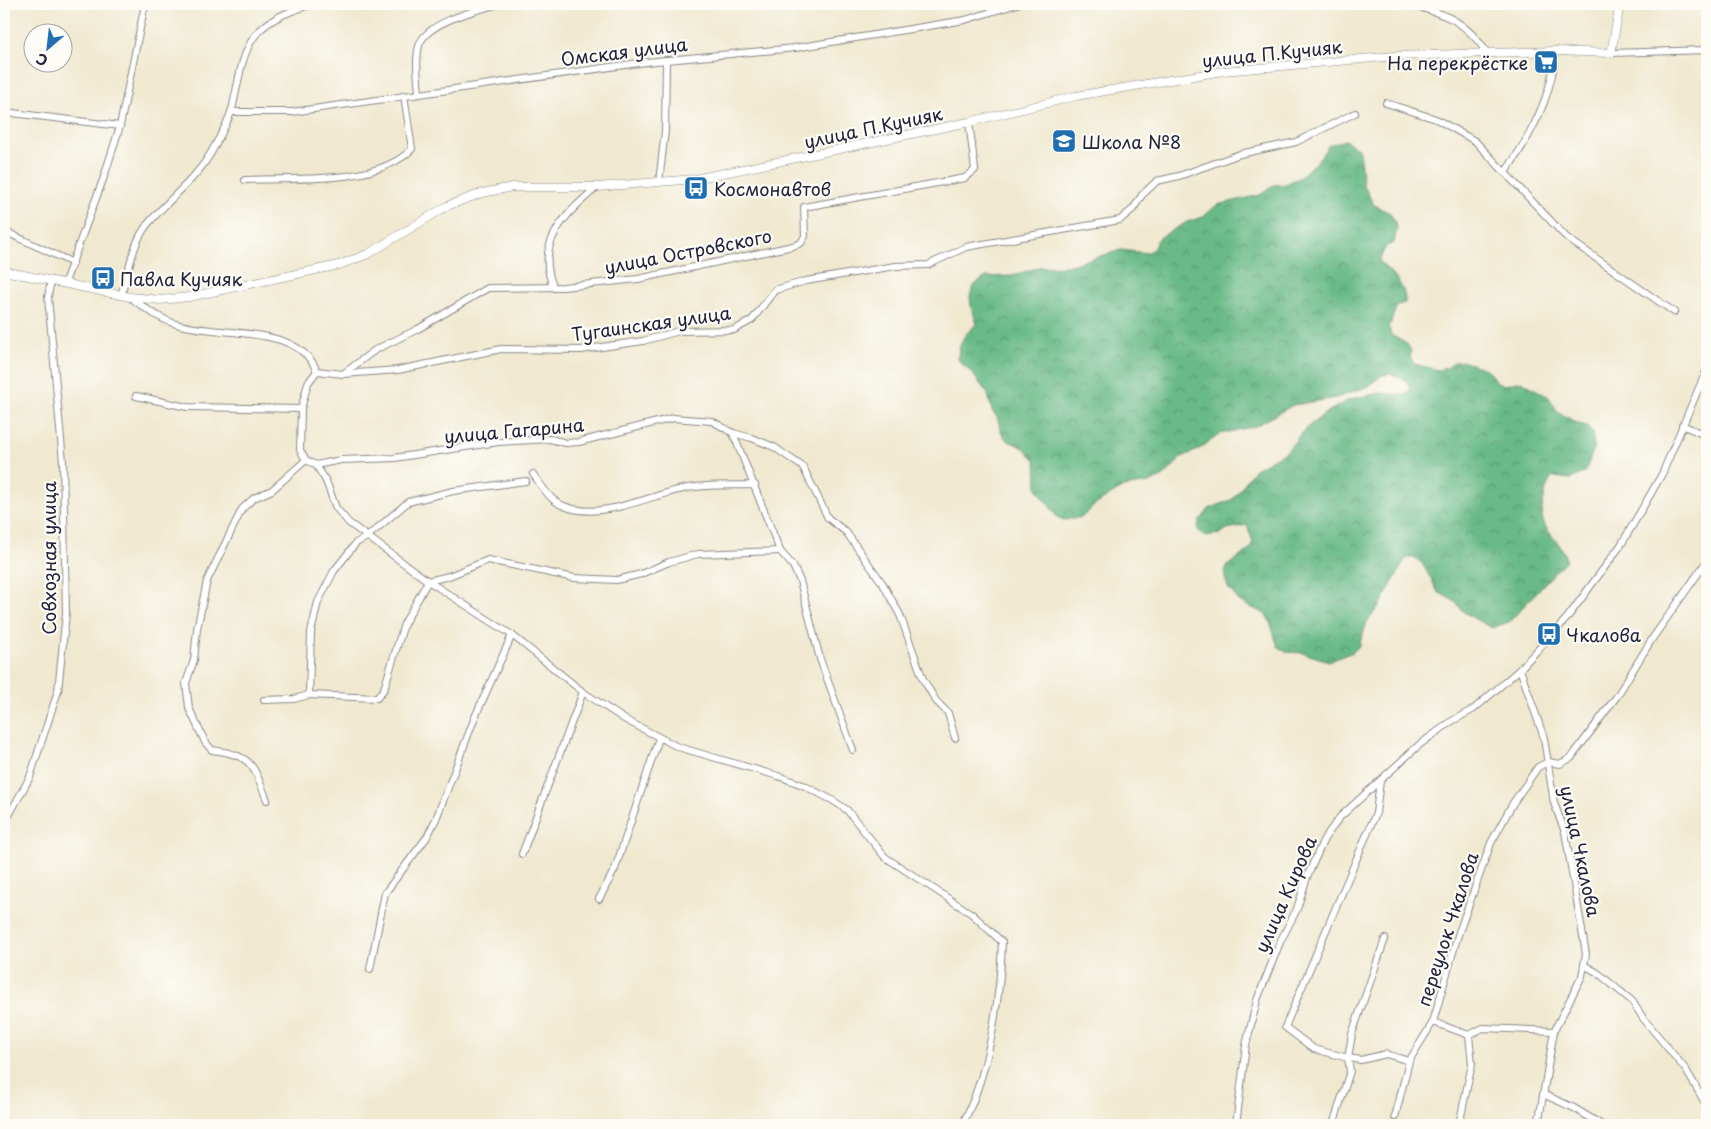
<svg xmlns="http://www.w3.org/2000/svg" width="1711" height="1129" font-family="'Playpen Sans',sans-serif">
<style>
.forest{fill:url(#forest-crowns);stroke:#466e60}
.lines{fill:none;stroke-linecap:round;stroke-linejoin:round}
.minor-casing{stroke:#898686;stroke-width:8}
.tertiary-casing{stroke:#898686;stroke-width:9}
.minor{stroke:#fff;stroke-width:6}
.tertiary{stroke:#fff;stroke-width:8}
.labels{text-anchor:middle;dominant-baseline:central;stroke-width:4.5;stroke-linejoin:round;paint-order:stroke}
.street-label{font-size:18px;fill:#22223b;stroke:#fdfcf7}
.poi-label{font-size:18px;fill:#22223b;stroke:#fdfcf7;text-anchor:start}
</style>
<defs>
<pattern id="forest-crowns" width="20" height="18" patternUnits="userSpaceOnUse" patternTransform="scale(1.25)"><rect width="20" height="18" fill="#69ba86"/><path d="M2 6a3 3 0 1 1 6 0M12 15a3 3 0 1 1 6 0" fill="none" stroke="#56976f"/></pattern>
</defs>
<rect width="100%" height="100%" fill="#fdfcf7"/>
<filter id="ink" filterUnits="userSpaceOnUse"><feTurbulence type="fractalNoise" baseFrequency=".02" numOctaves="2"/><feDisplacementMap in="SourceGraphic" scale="10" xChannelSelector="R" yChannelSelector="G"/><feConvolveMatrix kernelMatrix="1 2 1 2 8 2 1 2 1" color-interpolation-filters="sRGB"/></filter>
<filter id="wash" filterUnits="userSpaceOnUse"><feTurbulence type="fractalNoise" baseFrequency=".0096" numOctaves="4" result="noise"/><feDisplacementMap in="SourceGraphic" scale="20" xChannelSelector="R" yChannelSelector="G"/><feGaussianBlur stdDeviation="1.12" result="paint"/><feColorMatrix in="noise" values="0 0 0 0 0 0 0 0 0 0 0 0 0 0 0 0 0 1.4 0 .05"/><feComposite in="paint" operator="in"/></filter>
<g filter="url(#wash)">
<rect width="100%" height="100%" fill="#f0e9d0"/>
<path class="forest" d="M1345,140L1359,149L1363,184L1374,205L1390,213L1394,220L1397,228L1394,243L1386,246L1379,261C1391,274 1406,284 1405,303L1397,305L1389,327L1391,335L1405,343L1411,350L1410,357L1414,364L1438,370L1447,368L1454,362L1462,361L1486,369L1497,382L1504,385L1521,381L1549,397L1558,412L1579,424L1587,426L1593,432L1594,448L1585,472L1571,479L1553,477C1547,483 1546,489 1544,498C1534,533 1561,534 1566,560L1509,622L1491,628L1465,613L1454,601L1438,592L1422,563L1414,558H1406L1382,602L1367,622L1359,646L1353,652L1329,661L1303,653L1286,652L1278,647L1270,621L1265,614L1240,602L1228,588L1224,574L1227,566L1249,550L1253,542L1247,525L1227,529L1220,534L1204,536L1198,530L1199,522L1209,509L1233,499L1255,469L1287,451L1303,431L1324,414L1347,401L1355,398L1381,393L1406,395L1411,389L1407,381L1391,374L1382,375L1369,386L1336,398L1293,405L1256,426L1220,434L1198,450L1182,457L1164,476L1149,483L1123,487L1095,505L1082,517L1064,520L1057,517L1037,488L1036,461L1024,448L1007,440L1002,434L997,417L992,411L988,394L972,373L958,360C958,343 964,334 977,324L971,306L970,297L973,286L986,277L1012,276L1039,267L1067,266L1121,250L1147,253L1154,248L1157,240L1164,235L1187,222L1203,217L1217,205L1260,195L1274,185H1283L1299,178L1318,160L1329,145Z"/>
</g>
<g filter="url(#ink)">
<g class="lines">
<defs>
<g id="minor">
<path d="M1408,4C1447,15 1464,19 1488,54"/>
<path d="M1611,53L1707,50"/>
<path d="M419,93C418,78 415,61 419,46C425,22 478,10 499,4"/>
<path d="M1386,103L1436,119L1475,141L1567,238L1674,312"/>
<path d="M4,112L120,126"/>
<path d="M231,112H292L646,62L795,48L965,20L1017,4"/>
<path d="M1506,171C1531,136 1553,95 1555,51"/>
<path d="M245,180C293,177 376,186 412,149L404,95"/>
<path d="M659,182L665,131L666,61"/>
<path d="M4,231L73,263"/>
<path d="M65,282L104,177L120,126L145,4"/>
<path d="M554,288C533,243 567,213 597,187"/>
<path d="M121,295C129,272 132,244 147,225C168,199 196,180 212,151C219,138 228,123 232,109C238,87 240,57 254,37C268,18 291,11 312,4"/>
<path d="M130,297C143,307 158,318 173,323C216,338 297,322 317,371L343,374L398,370L501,349L581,350L643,341L679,331L734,330L752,320L775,290L806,281L895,266L928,265L966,247L1120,220L1133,209L1142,195L1157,181L1179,176L1240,154L1296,142L1355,113"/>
<path d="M317,371L308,383L301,409L300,450L306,460L316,465L326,481L336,508L349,523L428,581L512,635L583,692L624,719L678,747L778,776L803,785L832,800L847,810L885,857L972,914L1002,942C1000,1000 989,1074 962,1125"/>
<path d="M343,374L375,350L418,329L488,288L563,287L638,279L793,246L801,243L805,236L804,207L965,178L975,170L969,122"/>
<path d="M136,396L187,407L301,409"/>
<path d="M1682,425L1707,436"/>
<path d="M733,433L752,438L774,447L803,467L828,518L846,532L883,584L900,615L923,679L936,701L948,713L955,738"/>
<path d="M316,465L341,460L394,458L498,442L550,439L566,443L579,442L673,418L712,421L733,433L780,551L793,566L800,581L820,659L853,750"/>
<path d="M533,474C541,485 550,501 564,506C600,521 647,496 683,489C706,484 731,486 755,485"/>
<path d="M1520,669L1544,738L1554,803L1565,832L1586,954L1582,976L1554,1031L1538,1125"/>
<path d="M309,695L311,632L318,602L334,571L356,543L367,537L408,502L453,491L526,481"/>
<path d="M264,700L294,699L309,695L377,698L384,689L404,624L428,581L449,576L488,560L574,578L617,580L641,574L669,562L698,554L780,551"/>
<path d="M1380,781L1376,813L1285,1027L1314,1049L1348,1058L1361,1060L1386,1054L1409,1061"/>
<path d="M267,800C253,765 253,755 212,750L205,742L189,708L186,683L194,660L197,629L207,581L242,509L254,498L272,490L306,460"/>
<path d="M4,824L30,777L58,691L66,613L63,462L48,297L51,280"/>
<path d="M522,854L583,692"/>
<path d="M599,899L615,869L659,738"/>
<path d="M1584,965L1598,973L1632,1001L1643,1018L1686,1070L1707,1106"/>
<path d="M370,969L385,893L427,837L436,819L475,717L512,635"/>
<path d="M1433,1022L1469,1035L1483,1028L1554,1031"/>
<path d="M1543,1094L1574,1108L1602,1125"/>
<path d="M1395,1117L1409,1061L1433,1022L1458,935L1491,843L1513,803L1538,767L1548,762L1560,764L1571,758L1617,696L1652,639L1707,561"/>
<path d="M1236,1125L1246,1045L1257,1000L1281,940L1297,909L1307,877L1324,839L1340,817L1419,745L1452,721L1474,709L1520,669L1567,618L1621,545L1646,502L1662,474L1707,369"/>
<path d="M1333,1125L1350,1071L1348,1058L1352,1034L1385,939"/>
<path d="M1459,1125L1472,1064L1469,1035"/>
</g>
<path id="tertiary" d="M4,271L130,297L160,300L189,297L339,265L368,254L447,206L482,193L513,187H597L695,179L969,122L1076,96L1223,71L1396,56L1555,51L1611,53L1620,4"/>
</defs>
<use href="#minor" class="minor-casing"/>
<use href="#tertiary" class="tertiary-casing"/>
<use href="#minor" class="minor"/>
<use href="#tertiary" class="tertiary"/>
</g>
</g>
<defs>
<symbol id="supermarket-square" viewBox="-11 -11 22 22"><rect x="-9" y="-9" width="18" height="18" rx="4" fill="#1f6fb2" stroke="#fdfcf7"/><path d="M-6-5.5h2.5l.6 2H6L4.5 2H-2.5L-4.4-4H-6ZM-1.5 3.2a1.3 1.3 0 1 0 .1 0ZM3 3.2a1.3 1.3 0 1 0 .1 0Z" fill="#fff"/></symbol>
<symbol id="school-square" viewBox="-11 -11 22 22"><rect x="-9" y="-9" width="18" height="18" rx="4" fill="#1f6fb2" stroke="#fdfcf7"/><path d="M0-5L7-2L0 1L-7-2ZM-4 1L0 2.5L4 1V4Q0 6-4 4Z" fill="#fff"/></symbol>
<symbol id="bus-square" viewBox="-11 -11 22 22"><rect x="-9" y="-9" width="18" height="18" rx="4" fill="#1f6fb2" stroke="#fdfcf7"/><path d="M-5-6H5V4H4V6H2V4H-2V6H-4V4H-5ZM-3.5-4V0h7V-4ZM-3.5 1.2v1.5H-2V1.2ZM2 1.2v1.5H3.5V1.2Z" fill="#fff"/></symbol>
</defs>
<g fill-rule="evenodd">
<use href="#supermarket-square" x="1532" y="48" width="28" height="28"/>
<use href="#school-square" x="1050" y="127" width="28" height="28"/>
<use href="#bus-square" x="682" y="174" width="28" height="28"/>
<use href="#bus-square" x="89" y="264" width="28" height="28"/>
<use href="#bus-square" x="1535" y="620" width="28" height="28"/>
</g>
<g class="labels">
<g class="street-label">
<text transform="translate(624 51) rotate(-7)">Омская улица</text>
<text transform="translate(1272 53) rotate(-6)">улица П.Кучияк</text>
<text transform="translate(873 127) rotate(-12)">улица П.Кучияк</text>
<text transform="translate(688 251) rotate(-11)">улица Островского</text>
<text transform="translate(651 323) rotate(-8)">Тугаинская улица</text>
<text transform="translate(514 430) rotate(-5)">улица Гагарина</text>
<text transform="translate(48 558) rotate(-90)">Совхозная улица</text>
<text transform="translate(1581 851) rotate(78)">улица Чкалова</text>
<text transform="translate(1285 894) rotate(-66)">улица Кирова</text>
<text transform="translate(1447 929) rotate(-72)">переулок Чкалова</text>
</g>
<g class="poi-label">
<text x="1528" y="62" text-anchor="end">На перекрёстке</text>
<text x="1082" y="141">Школа №8</text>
<text x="714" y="188">Космонавтов</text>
<text x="120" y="278">Павла Кучияк</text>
<text x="1566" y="634">Чкалова</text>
</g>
</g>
<rect width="1711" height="1129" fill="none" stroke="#fdfcf7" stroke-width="20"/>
<g transform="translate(48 48) rotate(208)"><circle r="24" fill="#fdfcf7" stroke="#a5a5ac"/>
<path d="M0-4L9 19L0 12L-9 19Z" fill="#1f6fb2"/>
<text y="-8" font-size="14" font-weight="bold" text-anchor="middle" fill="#22223b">С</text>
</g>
</svg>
